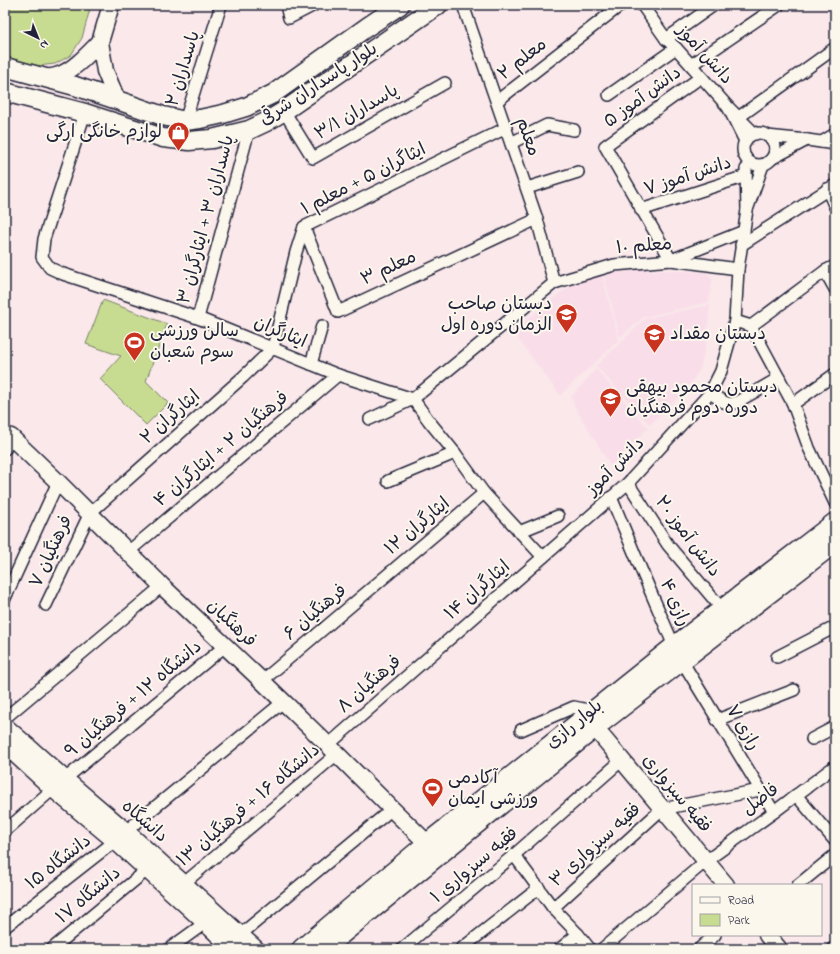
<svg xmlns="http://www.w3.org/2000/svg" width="840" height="954" font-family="'Indie Flower','Playpen Sans Arabic',sans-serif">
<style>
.built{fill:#f9dee9}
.green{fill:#c8dc91;stroke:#757f66}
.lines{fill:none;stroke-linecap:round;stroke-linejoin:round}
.street-casing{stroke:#22223b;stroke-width:14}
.secondary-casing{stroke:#22223b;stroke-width:19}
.primary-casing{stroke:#22223b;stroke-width:21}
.street{stroke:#fbf7ec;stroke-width:11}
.secondary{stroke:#fbf7ec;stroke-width:16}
.primary{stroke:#fbf7ec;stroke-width:18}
.labels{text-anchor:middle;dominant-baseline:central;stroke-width:4;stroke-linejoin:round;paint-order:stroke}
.street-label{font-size:18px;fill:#22223b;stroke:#fbf7ec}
.poi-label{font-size:18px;fill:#22223b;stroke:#fbf7ec;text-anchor:start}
</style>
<rect width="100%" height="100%" fill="#fae8ea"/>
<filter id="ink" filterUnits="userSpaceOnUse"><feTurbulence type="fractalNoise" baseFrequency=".025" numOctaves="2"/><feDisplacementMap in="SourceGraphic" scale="8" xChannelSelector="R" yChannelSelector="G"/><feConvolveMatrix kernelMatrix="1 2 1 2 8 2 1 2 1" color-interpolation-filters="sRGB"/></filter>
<g filter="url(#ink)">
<g class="built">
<path d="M633,269H645L651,271L661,270L707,272L712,280L709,302L644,317L620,337L604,275L623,270Z"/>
<path d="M602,275L619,340L560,395L512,331L555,297L570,286L585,280Z"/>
<path d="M710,305L706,344L700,369L686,390L650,425L596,366L646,318Z"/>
<path d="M596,369L648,428L611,466L576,409L571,397Z"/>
</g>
<g class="green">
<path d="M5,5H91L82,38L71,55L55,64L37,66L5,57Z"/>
<path d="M103,300L167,324L146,381L168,403L146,425L100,379L121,356L86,344Z"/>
</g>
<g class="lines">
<defs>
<g id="street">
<path d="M286,5L289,18L314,5"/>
<path d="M463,5L537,219L554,283"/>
<path d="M642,5L666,39L676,48L728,107"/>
<path d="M666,39L714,5"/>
<path d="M691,65L779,5"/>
<path d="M701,77L605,146L671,260L744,231"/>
<path d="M609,95L676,48"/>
<path d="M497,101L621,5"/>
<path d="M284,111L313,158L445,83"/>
<path d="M85,113L44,239L42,257L50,268L63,274L198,318L338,375L413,399L429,421L455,453L484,493L543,557"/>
<path d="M739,117L835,48"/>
<path d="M185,121L221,5"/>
<circle cx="759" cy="149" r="16"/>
<path d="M767,136L807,140L773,158"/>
<path d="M807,140L835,144"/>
<path d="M745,141L728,107L755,134"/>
<path d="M822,142L835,134"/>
<path d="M511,143L547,125L574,130"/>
<path d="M746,169L747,210L763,165"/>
<path d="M527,188L578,172"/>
<path d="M827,189L835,207"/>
<path d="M641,210L746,176"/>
<path d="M304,227L338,312L537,219"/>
<path d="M741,245L835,185"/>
<path d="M825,271L835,289"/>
<path d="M198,318L249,130"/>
<path d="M735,321L751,326L793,404L809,448L835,503"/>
<path d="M751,326L825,271L835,266"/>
<path d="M311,364L322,326"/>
<path d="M710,393L724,402L731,404L737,402L779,378"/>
<path d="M793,404L835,374"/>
<path d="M370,419L413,399L554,283L614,265L671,260L738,269"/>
<path d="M5,449L11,437"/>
<path d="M388,481L455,453"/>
<path d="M628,483L668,545L722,609"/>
<path d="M611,497L643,574L674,646"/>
<path d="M519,532L558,516"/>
<path d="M128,552L338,375"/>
<path d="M5,598L58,482"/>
<path d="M46,605L90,513L243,377L273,348L296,252L304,227L506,128"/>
<path d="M777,657L835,627"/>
<path d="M682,661L774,812"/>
<path d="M262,681L484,493"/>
<path d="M5,718L162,586"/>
<path d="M717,720L794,690"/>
<path d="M521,730L574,707L593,711"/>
<path d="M812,739L835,727"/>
<path d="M328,745L628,483L710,393L721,371L735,321L738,269L747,210"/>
<path d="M65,779L225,646"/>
<path d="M796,795L835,841"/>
<path d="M5,831L53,789"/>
<path d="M126,831L283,702"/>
<path d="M514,855L553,908L578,934L590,949"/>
<path d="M183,884L337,754"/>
<path d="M798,885L835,855"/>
<path d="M553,908L662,809L760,790"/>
<path d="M5,927L115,841"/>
<path d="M240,935L392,809"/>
<path d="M52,949L147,870"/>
<path d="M169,949L205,923"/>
<path d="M402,949L514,855L622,760"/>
<path d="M461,949L539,888"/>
<path d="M560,949L578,934"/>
<path d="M602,949L706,861L774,812L835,766"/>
<path d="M699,949L715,935"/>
<path d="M832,949L835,947"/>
</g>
<g id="secondary">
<path d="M111,5L100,42L105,71L117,100"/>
<path d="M46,78C50,77 55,77 59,75C74,70 89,53 100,42"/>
<path d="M5,435L11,437L58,482L162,586L262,681L328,745L392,809L427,843"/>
<path d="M5,726L65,779L126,831L256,949"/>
<path d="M595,728L726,885"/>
<path d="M5,745L53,789L115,841L187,906L233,949"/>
<path d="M767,935L779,949"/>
</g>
<g id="primary">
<path d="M5,67L75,86L117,100L163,116L185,121L200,119L223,114L246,107L273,94L367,27L400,5"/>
<path d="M5,92L85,113L163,138L189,141L212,139L249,130L266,122L284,111L438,5"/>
<path d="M301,949L427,843L674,646L835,522"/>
<path d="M324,949L595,728L835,543"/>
</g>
</defs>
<use href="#street" class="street-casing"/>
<use href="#secondary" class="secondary-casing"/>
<use href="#primary" class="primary-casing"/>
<use href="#street" class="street"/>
<use href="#secondary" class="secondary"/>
<use href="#primary" class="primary"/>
</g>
</g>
<defs>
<symbol id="shop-pin" viewBox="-11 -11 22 30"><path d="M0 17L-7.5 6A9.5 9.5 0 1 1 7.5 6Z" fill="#c8321e" stroke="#fbf7ec"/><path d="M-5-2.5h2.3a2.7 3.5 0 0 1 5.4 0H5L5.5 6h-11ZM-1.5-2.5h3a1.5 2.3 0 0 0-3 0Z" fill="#fff"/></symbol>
<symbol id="school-pin" viewBox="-11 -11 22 30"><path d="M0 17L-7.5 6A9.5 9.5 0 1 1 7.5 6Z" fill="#c8321e" stroke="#fbf7ec"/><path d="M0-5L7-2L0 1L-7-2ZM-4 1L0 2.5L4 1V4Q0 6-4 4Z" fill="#fff"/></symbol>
<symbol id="stadium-pin" viewBox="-11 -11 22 30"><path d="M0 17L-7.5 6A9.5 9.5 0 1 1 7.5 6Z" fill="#c8321e" stroke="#fbf7ec"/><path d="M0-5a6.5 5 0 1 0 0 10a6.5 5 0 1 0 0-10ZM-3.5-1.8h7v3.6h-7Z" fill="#fff"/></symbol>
</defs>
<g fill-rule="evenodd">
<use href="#shop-pin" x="166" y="120" width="25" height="34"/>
<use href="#school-pin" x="554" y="302" width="25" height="34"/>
<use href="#school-pin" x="642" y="322" width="25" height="34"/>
<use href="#stadium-pin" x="122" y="330" width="25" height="34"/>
<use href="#school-pin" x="598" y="386" width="25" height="34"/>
<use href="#stadium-pin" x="420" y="776" width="25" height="34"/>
</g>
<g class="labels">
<g class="street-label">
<text transform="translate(704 55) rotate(48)">دانش آموز</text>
<text transform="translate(523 60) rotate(-38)">معلم ۲</text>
<text transform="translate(184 69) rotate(-73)">پاسداران ۲</text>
<text transform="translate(319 85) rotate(-33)">بلوار پاسداران شرقی</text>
<text transform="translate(643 98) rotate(-36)">دانش آموز ۵</text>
<text transform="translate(357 113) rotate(-30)">پاسداران ۳/۱</text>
<text transform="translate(527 137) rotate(71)">معلم</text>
<text transform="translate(688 177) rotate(-18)">دانش آموز ۷</text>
<text transform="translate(364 180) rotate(-27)">ایثاگران ۵ + معلم ۱</text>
<text transform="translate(207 220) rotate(-75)">پاسداران ۳ + ایثارگران ۳</text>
<text transform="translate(644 247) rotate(-4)">معلم ۱۰</text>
<text transform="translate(389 269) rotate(-25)">معلم ۳</text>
<text transform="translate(280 333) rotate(23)">ایثارگران</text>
<text transform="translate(171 418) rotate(-41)">ایثارگران ۲</text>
<text transform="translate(222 450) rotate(-40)">فرهنگیان ۲ + ایثارگران ۴</text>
<text transform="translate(616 467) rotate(-45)">دانش آموز</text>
<text transform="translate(418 527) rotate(-40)">ایثارگران ۱۲</text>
<text transform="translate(687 537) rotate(53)">دانش آموز ۲۰</text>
<text transform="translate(52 552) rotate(-65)">فرهنگیان ۷</text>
<text transform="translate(478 591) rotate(-41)">ایثارگران ۱۴</text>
<text transform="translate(674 603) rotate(66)">رازی ۴</text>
<text transform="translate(316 613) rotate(-40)">فرهنگیان ۶</text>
<text transform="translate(231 624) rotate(44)">فرهنگیان</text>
<text transform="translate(370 685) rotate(-41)">فرهنگیان ۸</text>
<text transform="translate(134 700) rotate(-40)">دانشگاه ۱۲ + فرهنگیان ۹</text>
<text transform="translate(575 725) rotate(-39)">بلوار رازی</text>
<text transform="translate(742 728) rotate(59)">رازی ۷</text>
<text transform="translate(676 794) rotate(50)">فقیه سبزواری</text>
<text transform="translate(761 800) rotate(-36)">فاضل</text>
<text transform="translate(249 806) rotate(-40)">دانشگاه ۱۶ + فرهنگیان ۱۳</text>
<text transform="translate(144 822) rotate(41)">دانشگاه</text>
<text transform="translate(596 846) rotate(-42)">فقیه سبزواری ۳</text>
<text transform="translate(59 863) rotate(-38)">دانشگاه ۱۵</text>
<text transform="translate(475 866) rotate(-40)">فقیه سبزواری ۱</text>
<text transform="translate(89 896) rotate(-40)">دانشگاه ۱۷</text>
</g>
<g class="poi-label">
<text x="162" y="133" text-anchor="end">لوازم خانگی ارگی</text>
<text x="552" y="305" text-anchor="end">دبستان صاحب<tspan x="552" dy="21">الزمان دوره اول</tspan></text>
<text x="150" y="332">سالن ورزشی<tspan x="150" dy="21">سوم شعبان</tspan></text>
<text x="670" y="335">دبستان مقداد</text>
<text x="626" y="388">دبستان محمود بیهقی<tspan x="626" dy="21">دوره دوم فرهنگیان</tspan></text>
<text x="448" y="779">آکادمی<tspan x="448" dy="21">ورزشی ایمان</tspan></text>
</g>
</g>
<rect width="840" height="954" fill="none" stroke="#fbf7ec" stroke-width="20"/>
<rect x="10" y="10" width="820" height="934" fill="none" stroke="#22223b" stroke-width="1.5" filter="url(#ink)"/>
<rect x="692" y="884" width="130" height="52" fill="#fbf7ec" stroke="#a4a2a5"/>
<rect x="700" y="897" width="20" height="6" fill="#fbf7ec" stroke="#a4a2a5"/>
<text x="728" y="904" font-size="12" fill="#22223b">Road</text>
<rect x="700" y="914" width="20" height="12" fill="#c8dc91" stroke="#a4a2a5"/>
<text x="728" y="924" font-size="12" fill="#22223b">Park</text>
<g transform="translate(38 38) rotate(137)" stroke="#fbf7ec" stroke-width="3" paint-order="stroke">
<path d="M0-3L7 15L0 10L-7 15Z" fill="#22223b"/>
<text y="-6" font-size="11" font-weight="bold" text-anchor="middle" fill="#22223b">N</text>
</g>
</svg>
